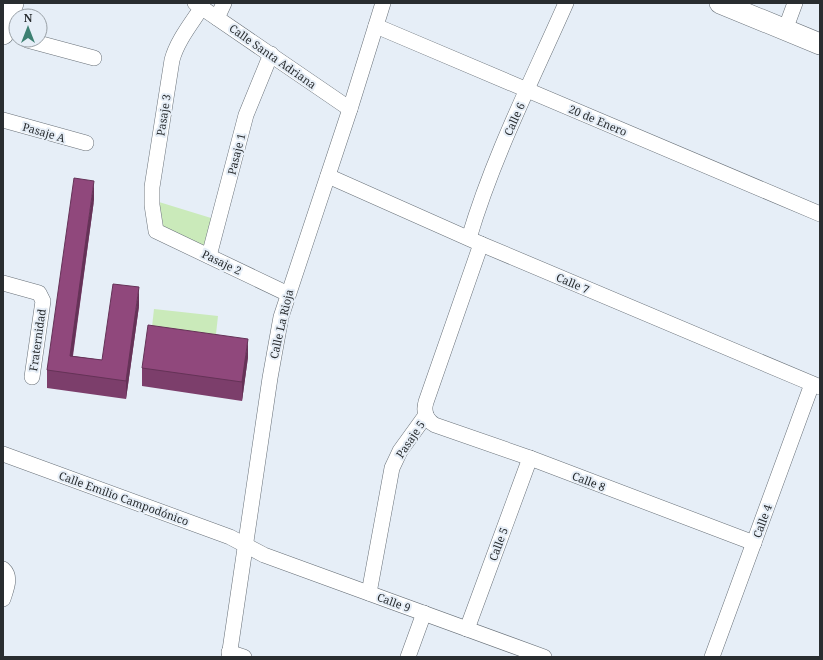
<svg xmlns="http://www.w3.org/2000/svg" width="823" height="660" font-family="'Noto Serif',serif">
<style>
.grass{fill:#caeaba}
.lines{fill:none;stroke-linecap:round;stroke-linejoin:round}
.street-casing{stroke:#697179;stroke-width:16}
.secondary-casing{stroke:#697179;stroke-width:22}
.street{stroke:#fff;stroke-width:15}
.secondary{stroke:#fff;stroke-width:21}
.wall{fill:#7c3e6b}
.shaded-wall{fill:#653257}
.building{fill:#90487c;stroke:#653257}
.labels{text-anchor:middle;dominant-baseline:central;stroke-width:4;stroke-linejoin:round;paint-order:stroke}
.street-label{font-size:11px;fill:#292d30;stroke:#e6eef7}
</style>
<rect width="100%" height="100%" fill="#e6eef7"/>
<g class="grass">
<path d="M159,202L211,218L206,247L163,226Z"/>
<path d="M154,309L218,316L215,343L151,336Z"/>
</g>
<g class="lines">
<defs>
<g id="street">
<path d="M195,3L350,109"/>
<path d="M202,7C191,24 177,41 172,60L152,187V205L156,231L288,294"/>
<path d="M217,18L224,3"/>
<path d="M376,26L820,214"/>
<path d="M785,30L795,3"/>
<path d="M27,40L94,58"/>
<path d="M3,120L86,143"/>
<path d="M328,176L481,244L820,387"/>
<path d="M469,238C493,157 532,80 566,3"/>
<path d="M481,244L426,402C423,412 426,420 435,425L530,458L754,543"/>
<path d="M209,256L246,115L271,54"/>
<path d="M3,283L39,293L43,301L32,377"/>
<path d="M3,454L230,537L264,555L544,657"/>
<path d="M3,569C12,577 6,589 3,599"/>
<path d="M369,593L392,468L400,451L426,415"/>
<path d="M467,629L530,458"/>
<path d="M229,652L244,657"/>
<path d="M229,657L270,378L281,317L350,109L383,3"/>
<path d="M408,657L424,613"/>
<path d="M712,657L812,384"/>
</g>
<g id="secondary">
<path d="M720,3L820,44"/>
<path d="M3,34L13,3"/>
</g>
</defs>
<use href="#street" class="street-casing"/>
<use href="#secondary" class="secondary-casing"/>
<use href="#street" class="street"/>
<use href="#secondary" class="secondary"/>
</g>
<g class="wall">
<path d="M94,200L73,356L102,360L139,306L126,399L47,388V370Z"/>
<path d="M248,357L242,401L142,386V368Z"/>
</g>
<g class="shaded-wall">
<path d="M94,181V200L70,374V356Z"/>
<path d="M139,287V306L126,399V381Z"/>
<path d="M248,339V357L242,401V382Z"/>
</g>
<g class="building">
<path d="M74,178L94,181L70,356L102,360L113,284L139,287L126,381L47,370Z"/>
<path d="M148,325L248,339L242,382L142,368Z"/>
</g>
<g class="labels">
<g class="street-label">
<text transform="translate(273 56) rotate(35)">Calle Santa Adriana</text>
<text transform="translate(163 115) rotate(-81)">Pasaje 3</text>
<text transform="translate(514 119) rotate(-66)">Calle 6</text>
<text transform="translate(598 120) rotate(23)">20 de Enero</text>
<text transform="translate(44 132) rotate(16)">Pasaje A</text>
<text transform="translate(236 154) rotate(-76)">Pasaje 1</text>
<text transform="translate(222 262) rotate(26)">Pasaje 2</text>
<text transform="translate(573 283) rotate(23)">Calle 7</text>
<text transform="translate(281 324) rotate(-77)">Calle La Rioja</text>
<text transform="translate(37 340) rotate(-82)">Fraternidad</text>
<text transform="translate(410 439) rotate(-56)">Pasaje 5</text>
<text transform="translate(589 481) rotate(21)">Calle 8</text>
<text transform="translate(124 498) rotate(20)">Calle Emilio Campodónico</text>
<text transform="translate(762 521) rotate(-70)">Calle 4</text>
<text transform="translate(498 544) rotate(-70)">Calle 5</text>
<text transform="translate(394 602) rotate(20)">Calle 9</text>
</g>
</g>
<rect width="823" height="660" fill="none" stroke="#292d30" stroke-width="8"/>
<g transform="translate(28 28)"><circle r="19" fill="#e6eef7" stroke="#9aa1a7"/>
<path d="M0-3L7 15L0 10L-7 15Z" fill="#3d8072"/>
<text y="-6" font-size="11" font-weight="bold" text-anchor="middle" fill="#292d30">N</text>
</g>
</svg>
